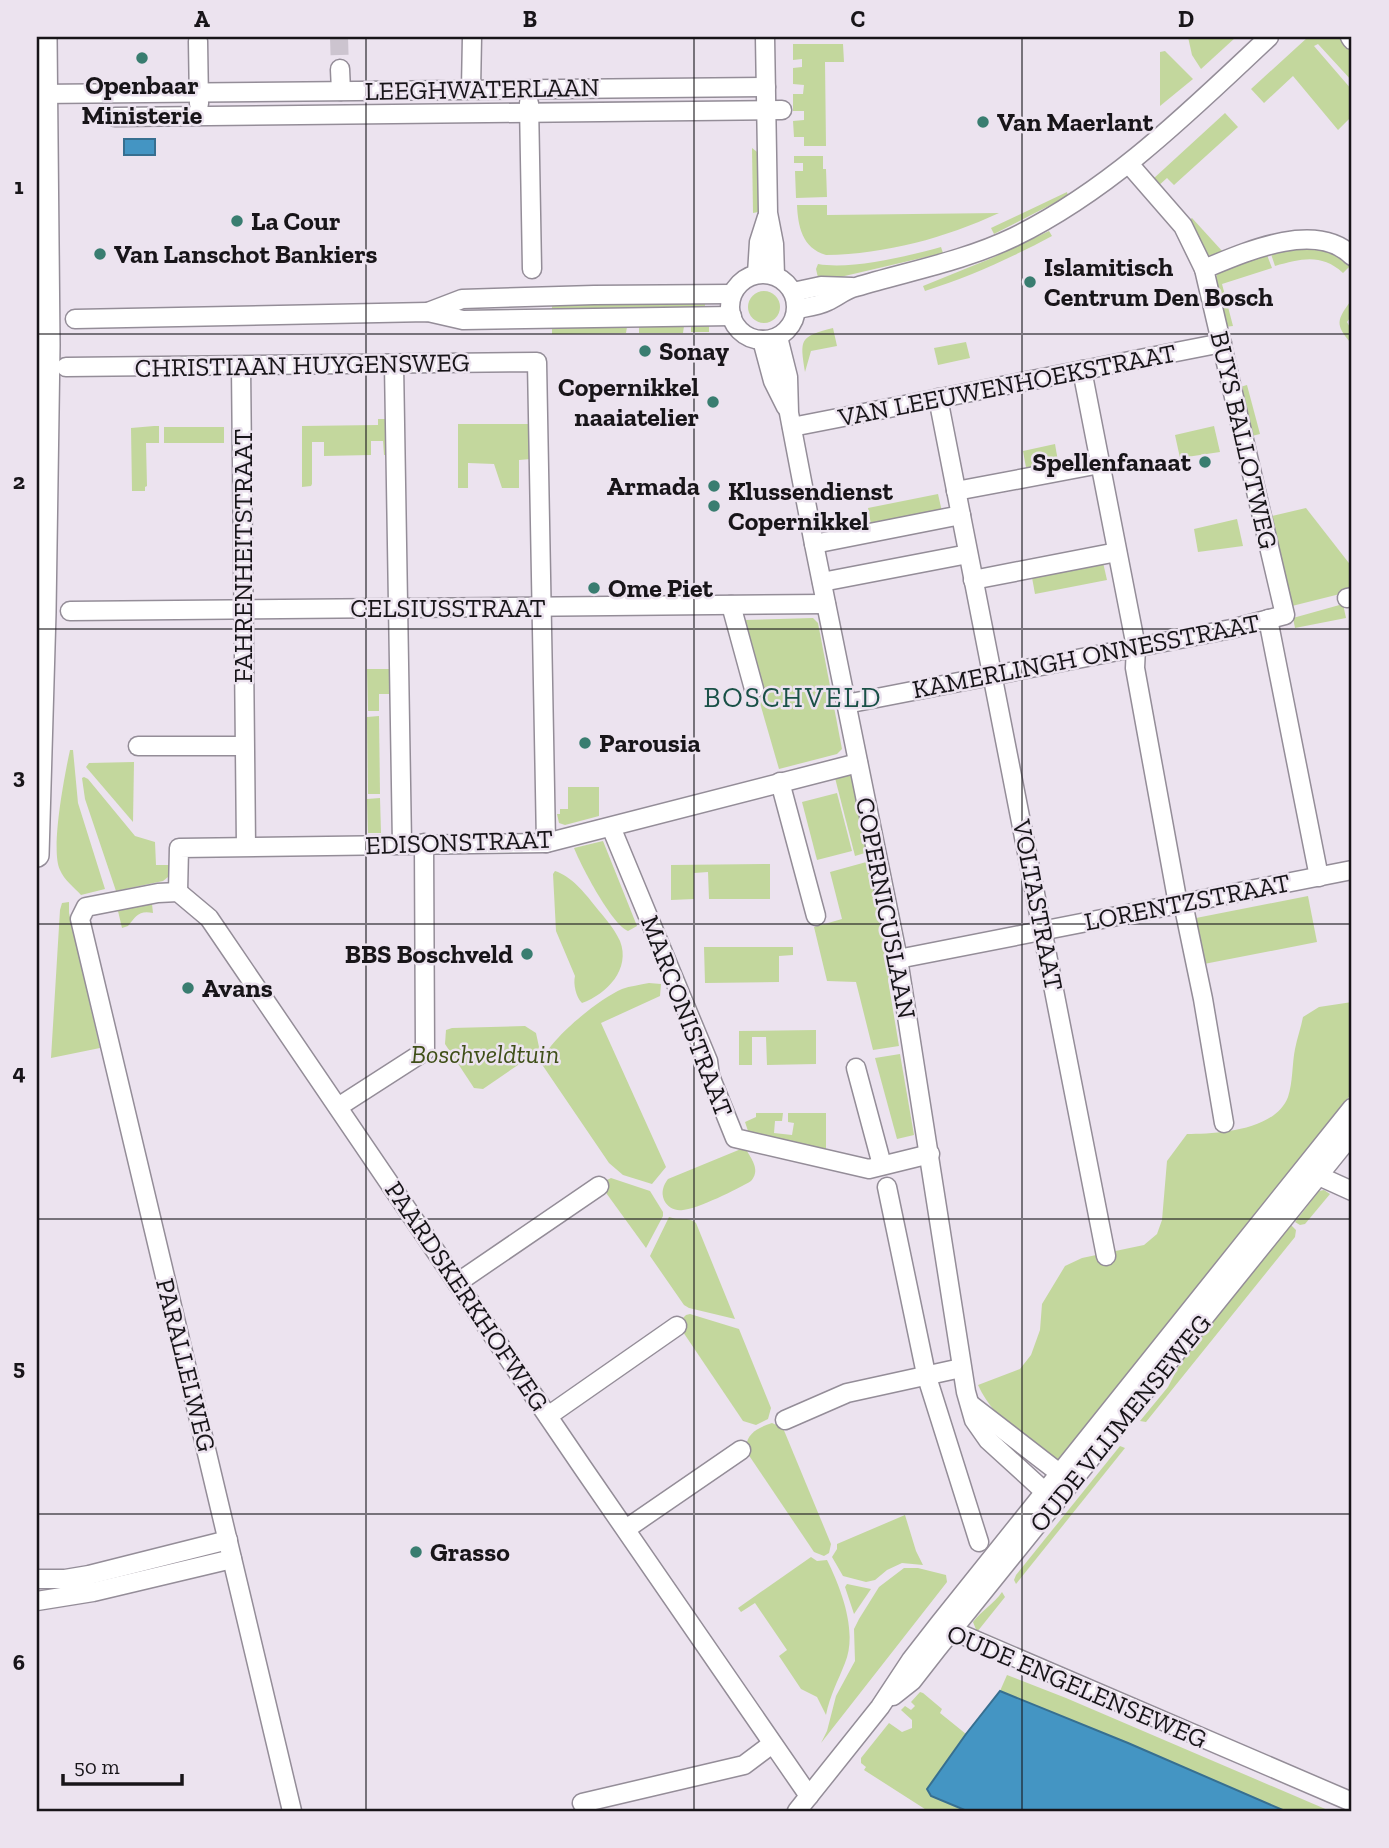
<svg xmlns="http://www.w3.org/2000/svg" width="1389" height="1848" font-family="'Zilla Slab',serif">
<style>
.green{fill:#c3d79d}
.water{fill:#4495c3;stroke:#376f90;stroke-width:2}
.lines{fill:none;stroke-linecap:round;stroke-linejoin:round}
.minor-tunnel{stroke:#ccc4cf;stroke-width:18;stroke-dasharray:18 9;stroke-linecap:butt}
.minor-casing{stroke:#948d98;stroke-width:21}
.major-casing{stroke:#948d98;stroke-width:26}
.minor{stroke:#fff;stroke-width:18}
.major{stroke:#fff;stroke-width:23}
.grid{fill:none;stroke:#181519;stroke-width:2;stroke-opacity:0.55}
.poi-dot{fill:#397d70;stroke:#ece3ef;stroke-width:2.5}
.labels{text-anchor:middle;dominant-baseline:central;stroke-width:5;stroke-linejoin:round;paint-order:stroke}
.poi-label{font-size:26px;font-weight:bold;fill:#181519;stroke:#ece3ef;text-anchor:start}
.street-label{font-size:26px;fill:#181519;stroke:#ece3ef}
.park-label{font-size:26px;font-style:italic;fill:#3f4f18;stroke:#ece3ef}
.neighbourhood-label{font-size:28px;letter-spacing:2px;fill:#1a5147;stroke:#ece3ef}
.neatline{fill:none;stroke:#181519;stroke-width:2.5}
.grid-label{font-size:23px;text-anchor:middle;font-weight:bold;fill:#181519}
</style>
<rect width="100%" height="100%" fill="#ece3ef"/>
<g class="green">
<path d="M1188,37H1236L1201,69L1192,55Z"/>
<path d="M1308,37H1344L1352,47V81L1318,44L1314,46L1352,90V116L1338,130L1293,76L1264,103L1251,89Z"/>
<path d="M793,44H843L844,62H825L826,146H804V137H794L793,121L804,120V111H793V94H803L804,85L793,84V68L802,67V59L793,60Z"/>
<path d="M1165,51L1193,79L1160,106V52Z"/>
<path d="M1225,113L1238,127L1174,185L1167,178L1157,187L1153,179Z"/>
<path d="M752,148L761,155L758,212L753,213Z"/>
<path d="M794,156H823V169H826L827,197L796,198L795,171H803V163H794Z"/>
<path d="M1067,192L1068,196L994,234L991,228Z"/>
<path d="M797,205H827V215L999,213C945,238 886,254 826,255C802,248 798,226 797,205Z"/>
<path d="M1192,218L1223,252L1208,256L1188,221Z"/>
<path d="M1049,231L1052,236C1011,258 969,277 925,291L923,286L992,258Z"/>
<path d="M1292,246H1323L1350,261V266L1343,273C1321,253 1301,259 1275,266L1271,254Z"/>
<path d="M941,247L943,253L819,282L816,269L818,264C851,270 908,256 941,247Z"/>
<path d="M1267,255L1272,268L1222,284L1233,326L1225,327C1221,311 1208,283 1220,270Z"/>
<circle cx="764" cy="307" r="16"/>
<path d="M1352,299V315L1347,322L1352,331V344C1334,324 1337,320 1352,299Z"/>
<path d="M705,300V312L552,313V301Z"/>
<path d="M709,321V332H691V327L684,326L683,333H639V327H627L626,333L552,334V325Z"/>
<path d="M833,328L837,346L811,351L805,372C800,339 799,337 833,328Z"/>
<path d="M966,342L970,358L938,365L934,348Z"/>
<path d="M1247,385L1260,434L1252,436L1240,387Z"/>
<path d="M378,419H389V455H384L383,441H371V455L324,456V442H312V484L311,486L302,487V426L378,425Z"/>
<path d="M458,424H530L531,459L519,460V488H502L494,464L468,463V488H458Z"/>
<path d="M154,426H159V443H146L147,486L145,487V491H132L131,428Z"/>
<path d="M1214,426L1220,452L1180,458L1175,435Z"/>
<rect x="164" y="427" width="60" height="16"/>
<path d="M1055,444L1059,467L1027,473L1023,451Z"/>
<path d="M938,494L943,516L872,530L868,508Z"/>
<path d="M1306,508L1352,567V591L1292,606L1272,516Z"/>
<path d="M1237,519L1243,546L1198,552L1194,529Z"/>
<path d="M1102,558L1107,580L1035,594L1031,572Z"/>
<path d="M1343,604L1346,618L1295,628L1293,618Z"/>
<path d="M813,618L818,623L842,749L837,754L779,769L755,686L744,620Z"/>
<path d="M367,669H392L393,694H379V711H368Z"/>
<path d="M379,716L380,794H368L367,717Z"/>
<path d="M70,750H73L78,803L105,889L81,895C74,887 64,880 60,870C50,850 65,773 70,750Z"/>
<path d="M134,762L133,822L86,767L89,763Z"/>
<path d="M834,774H849L853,778L868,852L855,856Z"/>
<path d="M84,777L88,779L135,836L155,842L156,865H170L168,877L163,881L116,891L85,799L82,778Z"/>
<path d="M568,787H599V816L565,825L559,823L557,814H560V809H568Z"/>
<path d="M837,793L852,851L817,860L802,802Z"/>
<path d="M380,798L381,833H368L367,799Z"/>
<path d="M603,841L637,926L628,931C612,925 581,866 574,848Z"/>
<path d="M870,861L891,974L888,980L899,1046L873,1050L856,982L827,981L814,927L842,919L830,872Z"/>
<path d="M770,864V899H709L708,872L694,873V899L671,900V865Z"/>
<path d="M555,871C571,876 585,893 595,906C604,917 614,928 620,941C631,969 607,994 582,1003C576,997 573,984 575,976L556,931L553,874Z"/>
<path d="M1308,896L1317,942L1204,964L1196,918Z"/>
<path d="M69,902V913L100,1048L51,1058L60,910L62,903Z"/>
<path d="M152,904L153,913C139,910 136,916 128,926L122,928L118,911Z"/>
<path d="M793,947V955L779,956V982L705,983L704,947Z"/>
<path d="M649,983L661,984L660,996L601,1023L666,1167L652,1184L623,1175L609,1163L541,1063C549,1039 599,999 622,989C630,986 640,985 649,983Z"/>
<path d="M1352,1002V1093L1063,1461L1057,1463C1028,1441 994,1420 978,1385L1020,1369L1031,1355L1040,1330L1042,1304L1065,1266L1082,1258L1144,1245L1157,1234L1162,1220L1167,1161L1187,1134C1216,1134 1275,1131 1288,1097C1293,1082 1292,1064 1295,1049C1297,1038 1301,1028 1303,1017L1319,1007Z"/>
<path d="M525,1026L536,1033L539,1047L537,1052L483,1089L474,1088L445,1044L446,1030L452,1028Z"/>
<path d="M816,1030V1064L767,1065L766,1037H752V1065H739V1031Z"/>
<path d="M900,1054L914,1135L897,1139L875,1058Z"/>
<path d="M756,1113H783L782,1121H775L774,1133L792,1135L794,1123L788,1122V1113H826V1152L750,1137L745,1122L756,1117Z"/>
<path d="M741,1149L747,1151C753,1161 760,1171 751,1181C738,1189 697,1209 683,1210C675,1211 668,1208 664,1200C661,1192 663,1186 668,1179Z"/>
<path d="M611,1178L650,1191L663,1212V1216L646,1248L604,1190L605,1181Z"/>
<path d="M1324,1190L1330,1194L1305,1224L1300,1225L1295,1222L1319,1191Z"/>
<path d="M669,1217C678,1221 689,1216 696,1223L735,1319L689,1308L684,1305L650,1256Z"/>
<path d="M1291,1225L1296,1230L1295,1237L1146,1422L1140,1421L1168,1387L1183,1358Z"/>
<path d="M690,1314L739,1329L771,1408L768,1419L756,1425L743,1421L681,1329L680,1321L686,1315Z"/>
<path d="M772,1423L783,1428L831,1544L829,1553L824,1556L814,1552L748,1454C742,1436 756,1428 772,1423Z"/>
<path d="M1120,1446L1125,1448L1016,1584L1014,1580L1016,1575Z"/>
<path d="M905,1515L916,1551L923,1565L902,1563L887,1570L875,1580L866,1582L843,1576L832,1557L837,1549V1544Z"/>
<path d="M811,1557L817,1561L827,1560C841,1588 858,1632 845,1663C838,1681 830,1695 826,1715L817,1697L801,1689L779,1656L787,1650L755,1603L741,1612L738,1608Z"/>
<path d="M904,1568H918L946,1575L947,1582L821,1743L827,1731L836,1696L855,1661L854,1629L859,1619L879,1587Z"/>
<path d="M847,1584L871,1589L854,1614L845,1587Z"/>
<path d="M1002,1592L1005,1597L977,1632L973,1622C982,1610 994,1604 1002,1592Z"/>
<path d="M1007,1675L1066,1698L1330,1811H1285L1128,1743L1000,1691Z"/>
<path d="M920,1692L923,1693L942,1709L940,1713L966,1734L927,1790L931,1796L967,1811H928L864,1770L866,1767L861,1763V1758L889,1723L902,1732L912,1728V1720L901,1710L905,1706L911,1710L915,1706L911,1702Z"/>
</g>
<g class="water">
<rect x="124" y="139" width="31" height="16"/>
<path d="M1000,1691L1128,1743L1285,1811H967L931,1796L927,1789L966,1734Z"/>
</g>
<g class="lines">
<path class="minor-tunnel" d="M339,37L340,69"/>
<defs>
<g id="minor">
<path d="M765,37L768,213L774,244L775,275"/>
<path d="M1350,37L1352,40"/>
<path d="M198,41L199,104"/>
<path d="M340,69L341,91"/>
<path d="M471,89L472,37"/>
<path d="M37,94L766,87"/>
<path d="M529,103L532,269"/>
<path d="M115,117L782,110"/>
<path d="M1204,269C1245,252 1316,220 1352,256"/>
<path d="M757,274L759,242L767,217"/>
<circle cx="763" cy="307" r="33"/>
<path d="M793,292L821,286L852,287"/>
<path d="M797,309C807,307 818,306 828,301C837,297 846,289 856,287C909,271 964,261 1014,237C1112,189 1190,111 1269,37"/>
<path d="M428,312L462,299L594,295L732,294"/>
<path d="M75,319L428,312L463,320L732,316"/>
<path d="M778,337L788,377L789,413L814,544L898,959L966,1392L974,1420L988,1440L1056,1502"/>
<path d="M762,340L773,381L786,407"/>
<path d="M394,364L402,844"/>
<path d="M241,366L246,846"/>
<path d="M66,367L537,362L546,843"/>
<path d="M1082,370L1136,647L1135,668L1178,904"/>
<path d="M938,398L1106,1256"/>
<path d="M792,427L1222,343"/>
<path d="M956,491L1100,464"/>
<path d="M814,544L961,515"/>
<path d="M973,580L1117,552"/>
<path d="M822,582L968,554"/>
<path d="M1347,598L1352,597"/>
<path d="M731,605L754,689"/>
<path d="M70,611L826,604"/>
<path d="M1268,619L1319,877"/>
<path d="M846,704L1231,629L1285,615L1204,269L1183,226L1129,164"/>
<path d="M138,746H244"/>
<path d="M780,782L816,916"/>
<path d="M611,827L708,1061L710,1076L735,1138L869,1169L930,1154"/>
<path d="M178,892L179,848L546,843L858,763"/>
<path d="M1183,903L1203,999L1224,1123"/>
<path d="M898,959L1352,870"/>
<path d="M856,1068L882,1165"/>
<path d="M338,1107L425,1051L424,843"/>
<path d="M1310,1172L1352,1191"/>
<path d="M887,1187L926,1374L979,1542"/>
<path d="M457,1283L599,1186"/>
<path d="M970,1404L1067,1479"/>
<path d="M548,1416L677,1326"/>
<path d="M785,1420L847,1393L961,1368"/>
<path d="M626,1529L741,1450"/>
<path d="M37,1579H65L89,1575L228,1540"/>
<path d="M37,1601L93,1592L232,1559"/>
<path d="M942,1626L1352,1802"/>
<path d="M893,1696L912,1681L937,1649L1344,1144L1352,1131"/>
<path d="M582,1803L744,1765L772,1744"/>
<path d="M292,1811L80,919L86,907L158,893L178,892L209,918L583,1468L809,1796"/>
<path d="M797,1811L880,1707L911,1660L939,1624L1352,1108"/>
</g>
<path id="major" d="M37,855L44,612L48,345L45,37"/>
</defs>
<use href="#minor" class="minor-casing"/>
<use href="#major" class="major-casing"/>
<use href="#minor" class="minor"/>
<use href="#major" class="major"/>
</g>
<path class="grid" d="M366,37V1811M694,37V1811M1022,37V1811M37,334H1352M37,629H1352M37,924H1352M37,1219H1352M37,1514H1352"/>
<g class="poi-dot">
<circle cx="142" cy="58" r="7"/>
<circle cx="983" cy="122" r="7"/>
<circle cx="237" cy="221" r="7"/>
<circle cx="100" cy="254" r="7"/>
<circle cx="1030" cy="282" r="7"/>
<circle cx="645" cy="351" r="7"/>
<circle cx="713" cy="402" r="7"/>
<circle cx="1205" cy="462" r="7"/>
<circle cx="714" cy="486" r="7"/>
<circle cx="714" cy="506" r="7"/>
<circle cx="594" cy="588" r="7"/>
<circle cx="585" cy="743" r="7"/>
<circle cx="527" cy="954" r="7"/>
<circle cx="188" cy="988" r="7"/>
<circle cx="416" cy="1552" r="7"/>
</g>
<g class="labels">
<g class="poi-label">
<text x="142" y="85" text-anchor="middle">Openbaar<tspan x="142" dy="30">Ministerie</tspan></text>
<text x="997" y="122">Van Maerlant</text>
<text x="251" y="221">La Cour</text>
<text x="114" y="254">Van Lanschot Bankiers</text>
<text x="1044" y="267">Islamitisch<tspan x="1044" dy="30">Centrum Den Bosch</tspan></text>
<text x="659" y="351">Sonay</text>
<text x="699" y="387" text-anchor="end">Copernikkel<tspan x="699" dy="30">naaiatelier</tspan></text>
<text x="1191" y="462" text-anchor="end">Spellenfanaat</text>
<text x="700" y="486" text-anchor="end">Armada</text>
<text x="728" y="491">Klussendienst<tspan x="728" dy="30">Copernikkel</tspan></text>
<text x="608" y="588">Ome Piet</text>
<text x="599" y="743">Parousia</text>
<text x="513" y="954" text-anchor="end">BBS Boschveld</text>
<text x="202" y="988">Avans</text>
<text x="430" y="1552">Grasso</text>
</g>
<g class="street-label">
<text transform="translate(482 89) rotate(-1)">LEEGHWATERLAAN</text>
<text transform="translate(302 365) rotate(-1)">CHRISTIAAN HUYGENSWEG</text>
<text transform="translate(1007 385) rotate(-11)">VAN LEEUWENHOEKSTRAAT</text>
<text transform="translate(1244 440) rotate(77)">BUYS BALLOTWEG</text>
<text transform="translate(243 556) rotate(-90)">FAHRENHEITSTRAAT</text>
<text x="448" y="608">CELSIUSSTRAAT</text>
<text transform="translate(1086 656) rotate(-11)">KAMERLINGH ONNESSTRAAT</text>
<text transform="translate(459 842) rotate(-2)">EDISONSTRAAT</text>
<text transform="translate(1187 902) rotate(-11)">LORENTZSTRAAT</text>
<text transform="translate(1038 905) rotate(79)">VOLTASTRAAT</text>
<text transform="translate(886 908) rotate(79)">COPERNICUSLAAN</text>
<text transform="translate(687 1016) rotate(69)">MARCONISTRAAT</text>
<text transform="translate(467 1296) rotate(56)">PAARDSKERKHOFWEG</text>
<text transform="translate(186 1365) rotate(76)">PARALLELWEG</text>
<text transform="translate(1120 1423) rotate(-51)">OUDE VLIJMENSEWEG</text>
<text transform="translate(1077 1686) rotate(23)">OUDE ENGELENSEWEG</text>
</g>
<g class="park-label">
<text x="485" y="1054">Boschveldtuin</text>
</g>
<g class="neighbourhood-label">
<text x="793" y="697">BOSCHVELD</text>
</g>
</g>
<rect width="1389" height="1848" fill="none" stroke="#ece3ef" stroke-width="77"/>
<path d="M63 1774v10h119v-10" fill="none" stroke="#181519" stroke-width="3.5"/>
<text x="74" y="1774" font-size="21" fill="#181519" stroke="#ece3ef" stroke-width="5" paint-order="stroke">50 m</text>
<rect x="38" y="38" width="1312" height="1772" class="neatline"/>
<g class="grid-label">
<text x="202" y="27">A</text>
<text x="530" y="27">B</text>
<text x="858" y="27">C</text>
<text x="1186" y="27">D</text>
<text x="19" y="194">1</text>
<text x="19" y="489">2</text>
<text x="19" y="784">3</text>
<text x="19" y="1080">4</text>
<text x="19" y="1375">5</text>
<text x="19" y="1670">6</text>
</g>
</svg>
